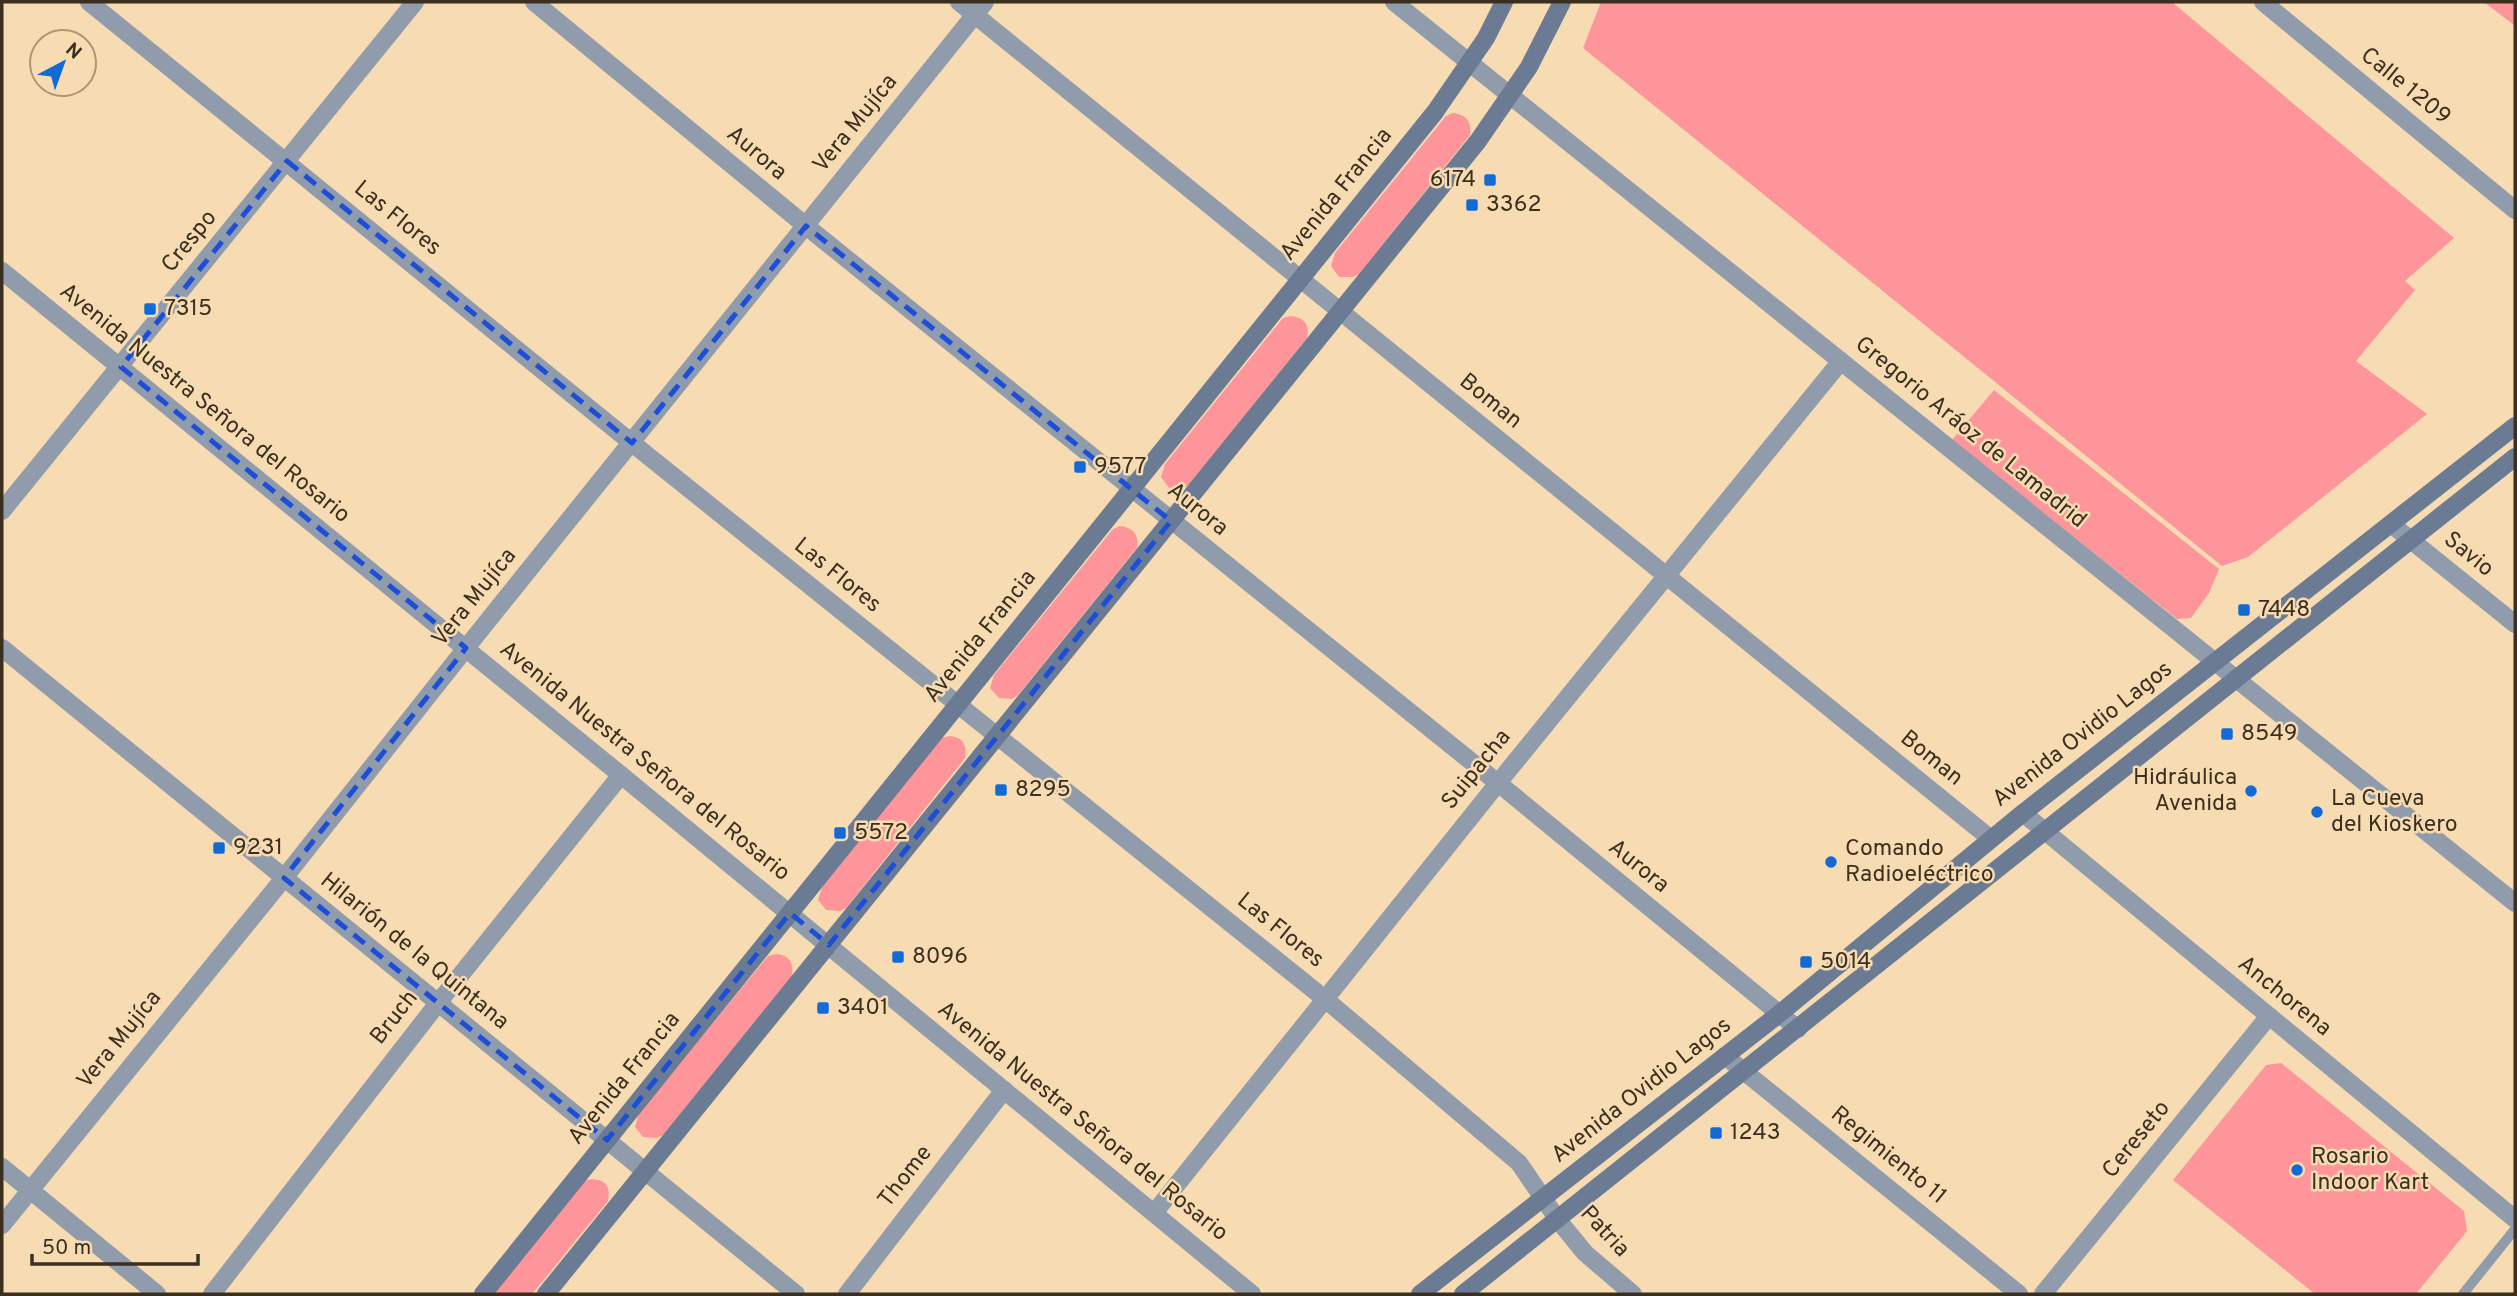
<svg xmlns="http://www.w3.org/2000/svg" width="2517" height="1296" font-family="Overpass,sans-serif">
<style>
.green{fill:#fe959b}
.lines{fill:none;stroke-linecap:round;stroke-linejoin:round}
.lane{stroke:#909cac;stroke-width:10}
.street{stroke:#909cac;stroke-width:18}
.secondary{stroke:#6a7b93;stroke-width:18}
.marked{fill:none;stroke:#1d4ed8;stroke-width:5;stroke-dasharray:14 9;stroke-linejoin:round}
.poi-dot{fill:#126bd4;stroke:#f7dbb2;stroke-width:2.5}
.labels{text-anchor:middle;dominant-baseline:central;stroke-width:5;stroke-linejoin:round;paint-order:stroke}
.street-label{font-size:23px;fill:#3b301f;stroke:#f7dbb2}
.poi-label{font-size:23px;fill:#3b301f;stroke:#f7dbb2;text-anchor:start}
</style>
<rect width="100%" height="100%" fill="#f7dbb2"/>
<g class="green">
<path d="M1601,2H2172L2454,238L2405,281L2415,290L2356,361L2427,414L2248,557L2222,566L1583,48Z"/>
<path d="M2484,2H2515V26Z"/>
<path d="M1453,113C1467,115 1472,122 1470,135L1359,274L1353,277H1339L1331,266L1335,253L1446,116Z"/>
<path d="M1291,316C1305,318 1310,325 1307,338L1189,485L1183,488H1169L1161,477L1165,464L1283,318Z"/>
<path d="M1994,390L2219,569L2209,593L2191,618L2177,619L1952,440Z"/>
<path d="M1120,526C1134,528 1139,535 1137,548L1018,695L1012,699L999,698L990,688L994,675L1113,529Z"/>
<path d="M949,736C963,737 967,744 965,758L846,908L840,911L826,910L818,900L822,887L941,738Z"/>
<path d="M776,954C789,955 794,962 792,976L663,1135L657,1138L643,1137L635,1127L639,1113L768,956Z"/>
<path d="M2281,1063L2464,1211L2467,1231L2416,1294H2315L2173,1180L2266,1065Z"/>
<path d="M592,1179C606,1180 611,1187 608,1201L532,1294H492L584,1181Z"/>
</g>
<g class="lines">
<path class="lane" d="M2463,1294L2515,1229"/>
<g class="street">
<path d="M89,2L632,443L1325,999L1519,1163L1558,1220L1585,1253L1633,1294"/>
<path d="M534,2L806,226L1498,783L1798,1029"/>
<path d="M959,2L1991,839"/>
<path d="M1394,2L2515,903"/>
<path d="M2263,2L2515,210"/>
<path d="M2,271L621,775L1252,1294"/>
<path d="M2,511L415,2"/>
<path d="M2391,524L2515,624"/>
<path d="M2,648L796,1294"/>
<path d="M2023,813L2515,1219"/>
<path d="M1725,1056L2019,1294"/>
<path d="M2,1167L157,1294"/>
<path d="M1154,1213L1498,783L1841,361"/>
<path d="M2,1225L284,878L466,648L985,2"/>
<path d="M212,1294L438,1003L621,775"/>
<path d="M847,1294L1004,1090"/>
<path d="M2043,1294L2269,1016"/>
</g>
<g class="secondary">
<path d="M483,1294L1435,112L1486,38L1504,2"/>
<path d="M546,1294L1478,141L1529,67L1562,2"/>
<path d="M1420,1294L1779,1014L2023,813L2515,426"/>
<path d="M1463,1294L2515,457"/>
</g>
</g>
<path class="marked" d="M287,161L632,443L806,226L1171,521L829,945L790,913L607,1140L284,878L466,648L121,367Z"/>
<g class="poi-dot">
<rect x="1483" y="173" width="14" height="14" rx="3.5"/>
<rect x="1465" y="198" width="14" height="14" rx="3.5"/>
<rect x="143" y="302" width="14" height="14" rx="3.5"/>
<rect x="1073" y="460" width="14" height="14" rx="3.5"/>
<rect x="2237" y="603" width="14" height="14" rx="3.5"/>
<rect x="2220" y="727" width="14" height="14" rx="3.5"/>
<rect x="994" y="783" width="14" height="14" rx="3.5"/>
<circle cx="2251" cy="791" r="7"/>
<circle cx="2317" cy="812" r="7"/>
<rect x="833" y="826" width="14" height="14" rx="3.5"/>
<rect x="212" y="841" width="14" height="14" rx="3.5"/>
<circle cx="1831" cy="862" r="7"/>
<rect x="891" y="950" width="14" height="14" rx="3.5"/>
<rect x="1799" y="955" width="14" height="14" rx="3.5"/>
<rect x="816" y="1001" width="14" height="14" rx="3.5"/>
<rect x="1709" y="1126" width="14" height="14" rx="3.5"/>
<circle cx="2297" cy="1170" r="7"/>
</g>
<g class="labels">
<g class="street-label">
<text transform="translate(2405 87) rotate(39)">Calle 1209</text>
<text transform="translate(856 124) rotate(-51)">Vera Mujíca</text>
<text transform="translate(756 154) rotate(40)">Aurora</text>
<text transform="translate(1337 195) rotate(-51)">Avenida Francia</text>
<text transform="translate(397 219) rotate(39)">Las Flores</text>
<text transform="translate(190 242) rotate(-51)">Crespo</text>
<text transform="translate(1490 402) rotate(39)">Boman</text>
<text transform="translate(204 404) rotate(39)">Avenida Nuestra Señora del Rosario</text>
<text transform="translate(1970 433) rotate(39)">Gregorio Aráoz de Lamadrid</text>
<text transform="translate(1197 510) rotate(39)">Aurora</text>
<text transform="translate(2468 555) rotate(39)">Savio</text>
<text transform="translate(837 576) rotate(39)">Las Flores</text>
<text transform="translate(475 598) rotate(-51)">Vera Mujíca</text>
<text transform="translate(981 637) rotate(-51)">Avenida Francia</text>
<text transform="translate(2083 735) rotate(-38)">Avenida Ovidio Lagos</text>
<text transform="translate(1931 759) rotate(39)">Boman</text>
<text transform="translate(644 762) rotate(39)">Avenida Nuestra Señora del Rosario</text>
<text transform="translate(1477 770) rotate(-51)">Suipacha</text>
<text transform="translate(1638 867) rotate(39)">Aurora</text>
<text transform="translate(1280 931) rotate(39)">Las Flores</text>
<text transform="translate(414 952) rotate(39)">Hilarión de la Quintana</text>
<text transform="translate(2284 997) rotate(39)">Anchorena</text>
<text transform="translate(395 1018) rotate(-52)">Bruch</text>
<text transform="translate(120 1040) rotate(-51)">Vera Mujíca</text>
<text transform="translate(625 1079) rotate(-51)">Avenida Francia</text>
<text transform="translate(1642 1091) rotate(-38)">Avenida Ovidio Lagos</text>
<text transform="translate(1082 1122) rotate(39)">Avenida Nuestra Señora del Rosario</text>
<text transform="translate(2137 1140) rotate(-51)">Cereseto</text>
<text transform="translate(1888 1156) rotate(39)">Regimiento 11</text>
<text transform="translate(906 1177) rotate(-52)">Thome</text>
<text transform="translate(1604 1232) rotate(47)">Patria</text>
</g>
<g class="poi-label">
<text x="1476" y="180" text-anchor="end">6174</text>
<text x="1486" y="205">3362</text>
<text x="164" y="309">7315</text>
<text x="1094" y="467">9577</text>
<text x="2258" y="610">7448</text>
<text x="2241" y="734">8549</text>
<text x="2237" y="778" text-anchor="end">Hidráulica<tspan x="2237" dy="26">Avenida</tspan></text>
<text x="1015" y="790">8295</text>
<text x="2331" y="799">La Cueva<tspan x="2331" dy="26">del Kioskero</tspan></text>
<text x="854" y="833">5572</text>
<text x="233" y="848">9231</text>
<text x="1845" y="849">Comando<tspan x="1845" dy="26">Radioeléctrico</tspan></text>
<text x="912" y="957">8096</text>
<text x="1820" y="962">5014</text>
<text x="837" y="1008">3401</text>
<text x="1730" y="1133">1243</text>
<text x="2311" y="1157">Rosario<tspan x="2311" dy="26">Indoor Kart</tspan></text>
</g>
</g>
<rect width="2517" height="1296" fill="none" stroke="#3b301f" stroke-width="7"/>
<g transform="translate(63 63) rotate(41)"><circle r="33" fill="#f7dbb2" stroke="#ac9777" stroke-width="2"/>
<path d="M0-5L12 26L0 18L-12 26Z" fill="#126bd4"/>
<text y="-10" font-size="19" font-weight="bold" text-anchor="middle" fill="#3b301f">N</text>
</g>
<path d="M32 1254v10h166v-10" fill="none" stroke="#3b301f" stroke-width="3.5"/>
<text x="42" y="1254" font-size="21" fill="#3b301f" stroke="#f7dbb2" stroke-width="5" paint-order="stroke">50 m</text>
</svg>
